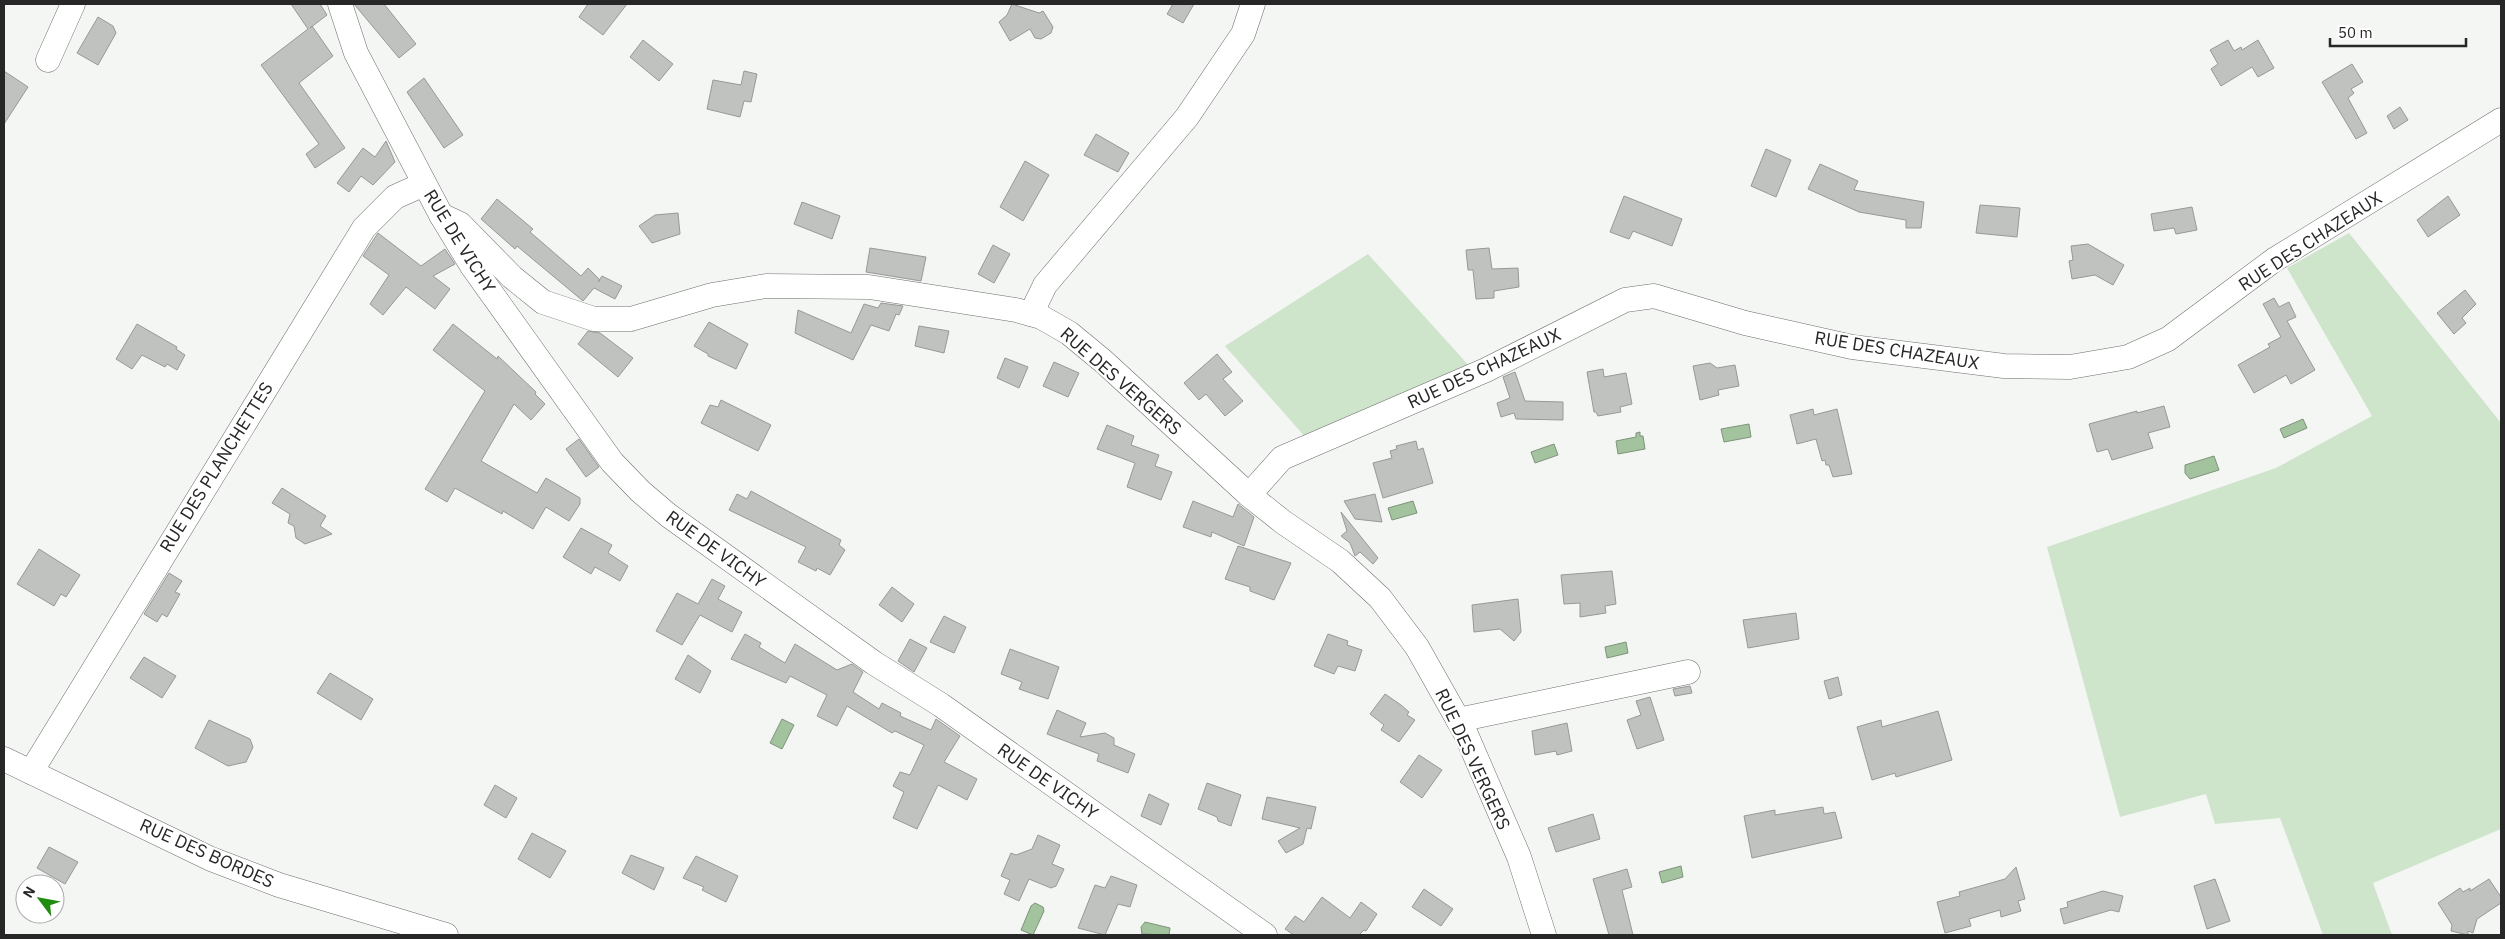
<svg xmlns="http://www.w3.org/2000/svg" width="2505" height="939" font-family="'IBM Plex Sans',sans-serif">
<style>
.green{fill:#cee5cb}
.water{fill:#a3c29e;stroke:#7e947a}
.building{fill:#bfc2bf;stroke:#969996}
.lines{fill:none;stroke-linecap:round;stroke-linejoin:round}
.minor-casing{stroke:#6c6e6c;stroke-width:25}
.minor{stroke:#fff;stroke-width:24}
.labels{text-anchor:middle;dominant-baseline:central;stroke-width:4.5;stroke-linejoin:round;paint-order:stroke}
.street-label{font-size:18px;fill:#262726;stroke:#fff}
</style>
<rect width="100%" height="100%" fill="#f4f6f3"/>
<g class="green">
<path d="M2349,233L2501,423V829L2373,883L2392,935H2323L2280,818L2215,824L2206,794L2120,817L2047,547L2276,468L2372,416L2287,268Z"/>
<path d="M1368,254L1471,368L1306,438L1225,346Z"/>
</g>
<g class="water">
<path d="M2303,419L2307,428L2284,438L2280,429Z"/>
<path d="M1749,424L1751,437L1724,442L1721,429Z"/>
<path d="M1640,432V436H1643L1645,449L1618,454L1616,441L1636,437V433Z"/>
<path d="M1554,444L1558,455L1535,463L1531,452Z"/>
<path d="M2214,456L2219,470L2190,479L2185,473V465Z"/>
<path d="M1413,501L1417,513L1392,520L1388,508Z"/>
<path d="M1626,642L1628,653L1607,658L1605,647Z"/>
<path d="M782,719L794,725L782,749L770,743Z"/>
<path d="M1681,866L1683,877L1662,883L1659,872Z"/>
<path d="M1035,903L1043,907L1044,911L1033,935L1021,930L1031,906Z"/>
<path d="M1145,922L1170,928L1169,935L1142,934L1141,927Z"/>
</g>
<g class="building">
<path d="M291,4H320L327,15L310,28L312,26L333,56L299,83L345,148L315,168L306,154L319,144L261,65L308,29Z"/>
<path d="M354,4H384L416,44L399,58Z"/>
<path d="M588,4H627L603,35L579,17Z"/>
<path d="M1012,4L1039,13L1043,11L1053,27L1051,33L1041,39L1035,38L1030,29L1010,41L999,22L1007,15Z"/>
<path d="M1173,4H1194L1183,23L1167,14Z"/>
<path d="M98,17L113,26L116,33L98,65L77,53Z"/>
<path d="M643,40L673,64L659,81L630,57Z"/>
<path d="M2228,40L2234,51L2241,47L2242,50L2258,40L2274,68L2258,77L2252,67L2221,86L2211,69L2218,64L2210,50Z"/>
<path d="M2352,64L2363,82L2351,89L2354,93L2348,98L2367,133L2356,139L2322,82Z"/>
<path d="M4,71L28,87L4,124Z"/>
<path d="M744,71L757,74L751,102L744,101L740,117L707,109L713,80L741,85Z"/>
<path d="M424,78L463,135L444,148L407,92Z"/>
<path d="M2400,107L2408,120L2394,129L2387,116Z"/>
<path d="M1096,134L1129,153L1118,172L1084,155Z"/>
<path d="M386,141L395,162L373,185L361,176L349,192L337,183L363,148L375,157Z"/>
<path d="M1766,149L1791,160L1776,197L1751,186Z"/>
<path d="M1025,161L1049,175L1023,221L1000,207Z"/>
<path d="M1820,164L1858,181L1854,190L1924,202L1921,228H1906V220L1859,212L1808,189Z"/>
<path d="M1624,196L1682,219L1672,246L1633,231L1629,239L1610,232Z"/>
<path d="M2448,196L2460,215L2428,237L2417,220Z"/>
<path d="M497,199L533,229L530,232L581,276L588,268L600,280L598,282L602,276L622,286L615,299L594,288L583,301L517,246L515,249L481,219Z"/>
<path d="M802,202L840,216L832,239L794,224Z"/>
<path d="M1980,205L2020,208L2017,237L1976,233Z"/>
<path d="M2192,207L2197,230L2176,234L2174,228L2154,231L2151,214Z"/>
<path d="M678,213L680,234L652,243L639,226L655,215Z"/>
<path d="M378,233L421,266L445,249L455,264L433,276L450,289L435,309L406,287L383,315L370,304L389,275L363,256Z"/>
<path d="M2088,244L2124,265L2113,285L2095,275L2072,279L2069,261L2073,260L2071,246Z"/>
<path d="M993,245L1010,254L994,283L978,274Z"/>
<path d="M870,248L926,257L921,281L866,272Z"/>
<path d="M1489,248L1492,269L1518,268L1519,287L1494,291V298L1476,299L1473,270H1468L1466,250Z"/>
<path d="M2465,290L2476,304L2462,318L2466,323L2454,334L2437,313Z"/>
<path d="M2274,298L2279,307L2289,302L2296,317L2287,321L2315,370L2291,384L2286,375L2254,393L2238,365L2270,347L2268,344L2281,337L2263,304Z"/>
<path d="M881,303L903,306L899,315L896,314L889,331L871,325L853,360L795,333L798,310L851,333L864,304L878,308Z"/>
<path d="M709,322L748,344L736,369L708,356V354L694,346Z"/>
<path d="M137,324L177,347L176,349L185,355L177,370L167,364L165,367L142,355L132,369L116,359Z"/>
<path d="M453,324L497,359L498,356L536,392L535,394L545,404L531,420L514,404L481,461L537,493L546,478L580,498V504L569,521L546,507L533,529L503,511L502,514L455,488L447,502L425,489L485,391L433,350Z"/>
<path d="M919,326L949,331L944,353L915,346Z"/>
<path d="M588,331L600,333L633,358L618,377L578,344Z"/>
<path d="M1217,354L1232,372L1223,379L1243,401L1225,416L1206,394L1199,400L1184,383Z"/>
<path d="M1005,358L1028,367L1019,388L997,378Z"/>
<path d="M1054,362L1079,373L1068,397L1043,386Z"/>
<path d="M1710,363L1717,368L1735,365L1739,386L1718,390L1719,395L1700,400L1693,366Z"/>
<path d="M1603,369L1604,377L1626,373L1632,404L1620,407L1621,412L1598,416L1596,412H1594L1587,372Z"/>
<path d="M1515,372L1525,401L1563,402V420L1516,419L1514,413L1501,417L1497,403L1510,398L1503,377Z"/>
<path d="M721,400L771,425L758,451L701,423L710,405L718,407Z"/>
<path d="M2164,406L2170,427L2148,433L2153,448L2112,460L2108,449L2097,452L2089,424L2137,411V413Z"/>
<path d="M1813,409L1814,415L1837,409L1852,474L1833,477L1829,465H1826L1825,460L1822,461L1816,439L1797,444L1790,415Z"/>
<path d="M1107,425L1134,436L1131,445L1159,455L1155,466L1172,472L1161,500L1127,487L1135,463L1097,449Z"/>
<path d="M579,439L599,467L586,477L566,449Z"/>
<path d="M1416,441L1418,450L1423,448L1433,483L1383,498L1373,463L1392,458L1390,451L1397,449L1396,446Z"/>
<path d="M282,488L326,516L320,526L332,534L305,544L296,538L294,526L288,523L290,514L272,503Z"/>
<path d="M751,491L841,540L839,545L845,550L830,575L817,568L816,571L798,562L806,547L729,510L737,494L747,499Z"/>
<path d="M1375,494L1382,522L1355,519L1344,501Z"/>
<path d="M1193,501L1233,517L1238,504L1254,517L1244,546L1212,532L1211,537L1183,527Z"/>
<path d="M1341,512L1378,558L1373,564L1360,552L1355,556L1350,543L1341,536L1347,531Z"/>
<path d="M581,528L612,545L608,553L628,566L620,581L595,567L591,574L563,557Z"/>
<path d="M1238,546L1291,563L1274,600L1250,591V587L1225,579Z"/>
<path d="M39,549L80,575L66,597L61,594L54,606L17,584Z"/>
<path d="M1612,571L1616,604L1605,606L1606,613L1580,617V603L1564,604L1561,575Z"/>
<path d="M169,573L182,581L175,592L180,594L167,617L162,614L157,622L144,614Z"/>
<path d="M712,579L725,586L718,599L742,612L732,632L700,615L682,645L656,631L677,593L698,604Z"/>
<path d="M892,587L914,604L902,622L879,605Z"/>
<path d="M1518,599L1521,632L1514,641L1500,629L1474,632L1472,605Z"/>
<path d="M1796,613L1799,639L1748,648L1743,620Z"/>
<path d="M944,616L966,627L954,653L930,642Z"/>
<path d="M745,634L761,643L759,647L785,663L795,644L837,670L852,664L863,672L853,692L879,709L882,703L901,713L900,716L931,730L936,719L960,736L944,762L977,779L967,800L938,785L917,829L893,818L904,792L893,786L900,772L910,775L924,745L895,731L892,733L847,706L837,726L817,716L827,695L790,676L786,683L731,659Z"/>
<path d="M1328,634L1348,641L1347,645L1362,650L1355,671L1338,666L1334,674L1314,666Z"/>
<path d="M910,639L927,648L914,672L898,661Z"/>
<path d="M1010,649L1059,667L1048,699L1019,689L1022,682L1001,674Z"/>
<path d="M688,655L711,671L700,693L675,679Z"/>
<path d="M144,657L176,676L162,698L130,678Z"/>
<path d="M330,673L373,699L361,720L317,693Z"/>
<path d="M1838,677L1842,695L1829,699L1824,681Z"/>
<path d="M1690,686L1692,693L1675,696L1673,689Z"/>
<path d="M1385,694L1401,705L1409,712L1407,715L1415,720L1399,742L1381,730L1384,725L1370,714Z"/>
<path d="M1650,697L1664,740L1637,749L1627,720L1641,715L1636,701Z"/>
<path d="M1057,710L1086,723L1080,737L1105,733L1114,738V745L1135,754L1128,773L1097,761L1099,754L1047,734Z"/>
<path d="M1938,711L1952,760L1896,777L1895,773L1872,780L1857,727L1881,720L1882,727Z"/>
<path d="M209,720L250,739L253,747L246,762L228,766L195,748Z"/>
<path d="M1567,723L1572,751L1557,755L1556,751L1535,755L1532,731Z"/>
<path d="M1419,755L1442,770L1422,798L1400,782Z"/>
<path d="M1207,783L1241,795L1231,826L1218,821L1217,817L1198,809Z"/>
<path d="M495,785L517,798L506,818L484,805Z"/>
<path d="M1149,794L1169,804L1161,825L1141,816Z"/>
<path d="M1267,797L1316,807L1311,829L1307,828L1303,844L1286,853L1278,841L1300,828L1262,819Z"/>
<path d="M1823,807L1824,814L1835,812L1842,838L1752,858L1744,816L1775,810V815Z"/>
<path d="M1593,814L1600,839L1556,852L1548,828Z"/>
<path d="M532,833L566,851L550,878L518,859Z"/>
<path d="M1038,835L1060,845L1052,864L1064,869L1056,886L1051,888L1029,879L1019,901L1004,894L1010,880L1001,876L1011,853L1016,855L1032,849Z"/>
<path d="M49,847L78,862L65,884L37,868Z"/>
<path d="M631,855L664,868L654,890L622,873Z"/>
<path d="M696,856L738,876L726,902L702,890L704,887L683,878Z"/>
<path d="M2016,867L2025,899L2018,901L2021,911L2001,917L2000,910L1969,919L1971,926L1945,933L1937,902L1960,896L1959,892L2005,879Z"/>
<path d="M1627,869L1632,887L1622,890L1633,935H1609L1593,879Z"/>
<path d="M1111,876L1137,885L1130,907L1118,904L1105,935L1078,928L1095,885L1105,888Z"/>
<path d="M2215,879L2230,921L2207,929L2194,886Z"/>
<path d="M2489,879L2501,897V903L2477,919L2473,933L2468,931V935L2451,931L2452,925L2438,903L2460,888L2463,892L2470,888V891Z"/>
<path d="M1424,889L1453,909L1441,926L1412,907Z"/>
<path d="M2103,891L2123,896L2119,912L2111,910L2064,924L2060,909L2068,907L2067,902Z"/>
<path d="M1322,897L1350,918L1361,902L1377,914L1366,931L1364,930L1359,935H1294L1285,929L1295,916L1304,922Z"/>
</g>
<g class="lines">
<defs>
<g id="minor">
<path d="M340,4L356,53L441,215L472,266L612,462L640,491L668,515L874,663L941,705L1265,935"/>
<path d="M48,60L73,4"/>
<path d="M441,215L460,224L512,277L543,302L594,319H631L712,295L766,286L869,287L1016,310L1041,317L1069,333L1103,361L1249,495L1283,522L1340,561L1380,598L1417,647L1465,732L1519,857L1544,935"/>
<path d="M1031,314L1045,285L1187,117L1243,34L1253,4"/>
<path d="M1249,495L1282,458L1486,370L1625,300L1654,296L1745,323L1852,347L2004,366L2070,367L2128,357L2168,339L2274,260L2501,120"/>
<path d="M1458,720L1688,672"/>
<path d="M4,759L211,859L279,885L446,935"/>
<path d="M31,772L364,228L395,197L424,184"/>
</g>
</defs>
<use href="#minor" class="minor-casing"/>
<use href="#minor" class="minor"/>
</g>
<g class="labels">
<g class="street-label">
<text transform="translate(460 241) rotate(58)">RUE DE VICHY</text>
<text transform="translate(2310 241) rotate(-33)">RUE DES CHAZEAUX</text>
<text transform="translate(1897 350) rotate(9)">RUE DES CHAZEAUX</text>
<text transform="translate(1484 368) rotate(-25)">RUE DES CHAZEAUX</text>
<text transform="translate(1121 381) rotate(41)">RUE DES VERGERS</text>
<text transform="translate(216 467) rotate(-58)">RUE DES PLANCHETTES</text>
<text transform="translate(716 549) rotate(36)">RUE DE VICHY</text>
<text transform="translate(1473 759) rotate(65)">RUE DES VERGERS</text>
<text transform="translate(1048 781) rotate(35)">RUE DE VICHY</text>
<text transform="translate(207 853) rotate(24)">RUE DES BORDES</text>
</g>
</g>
<rect width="2505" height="939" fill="none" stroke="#262726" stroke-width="10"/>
<g transform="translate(40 899) rotate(302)"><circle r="24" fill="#ffffff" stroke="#a8a9a8"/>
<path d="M0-4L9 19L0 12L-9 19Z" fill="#218d10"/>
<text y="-8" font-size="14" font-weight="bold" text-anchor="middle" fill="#262726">N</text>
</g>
<path d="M2330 38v8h136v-8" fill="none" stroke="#262726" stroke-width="2.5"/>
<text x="2338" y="38" font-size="15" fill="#262726" stroke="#ffffff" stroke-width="4" paint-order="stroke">50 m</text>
</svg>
